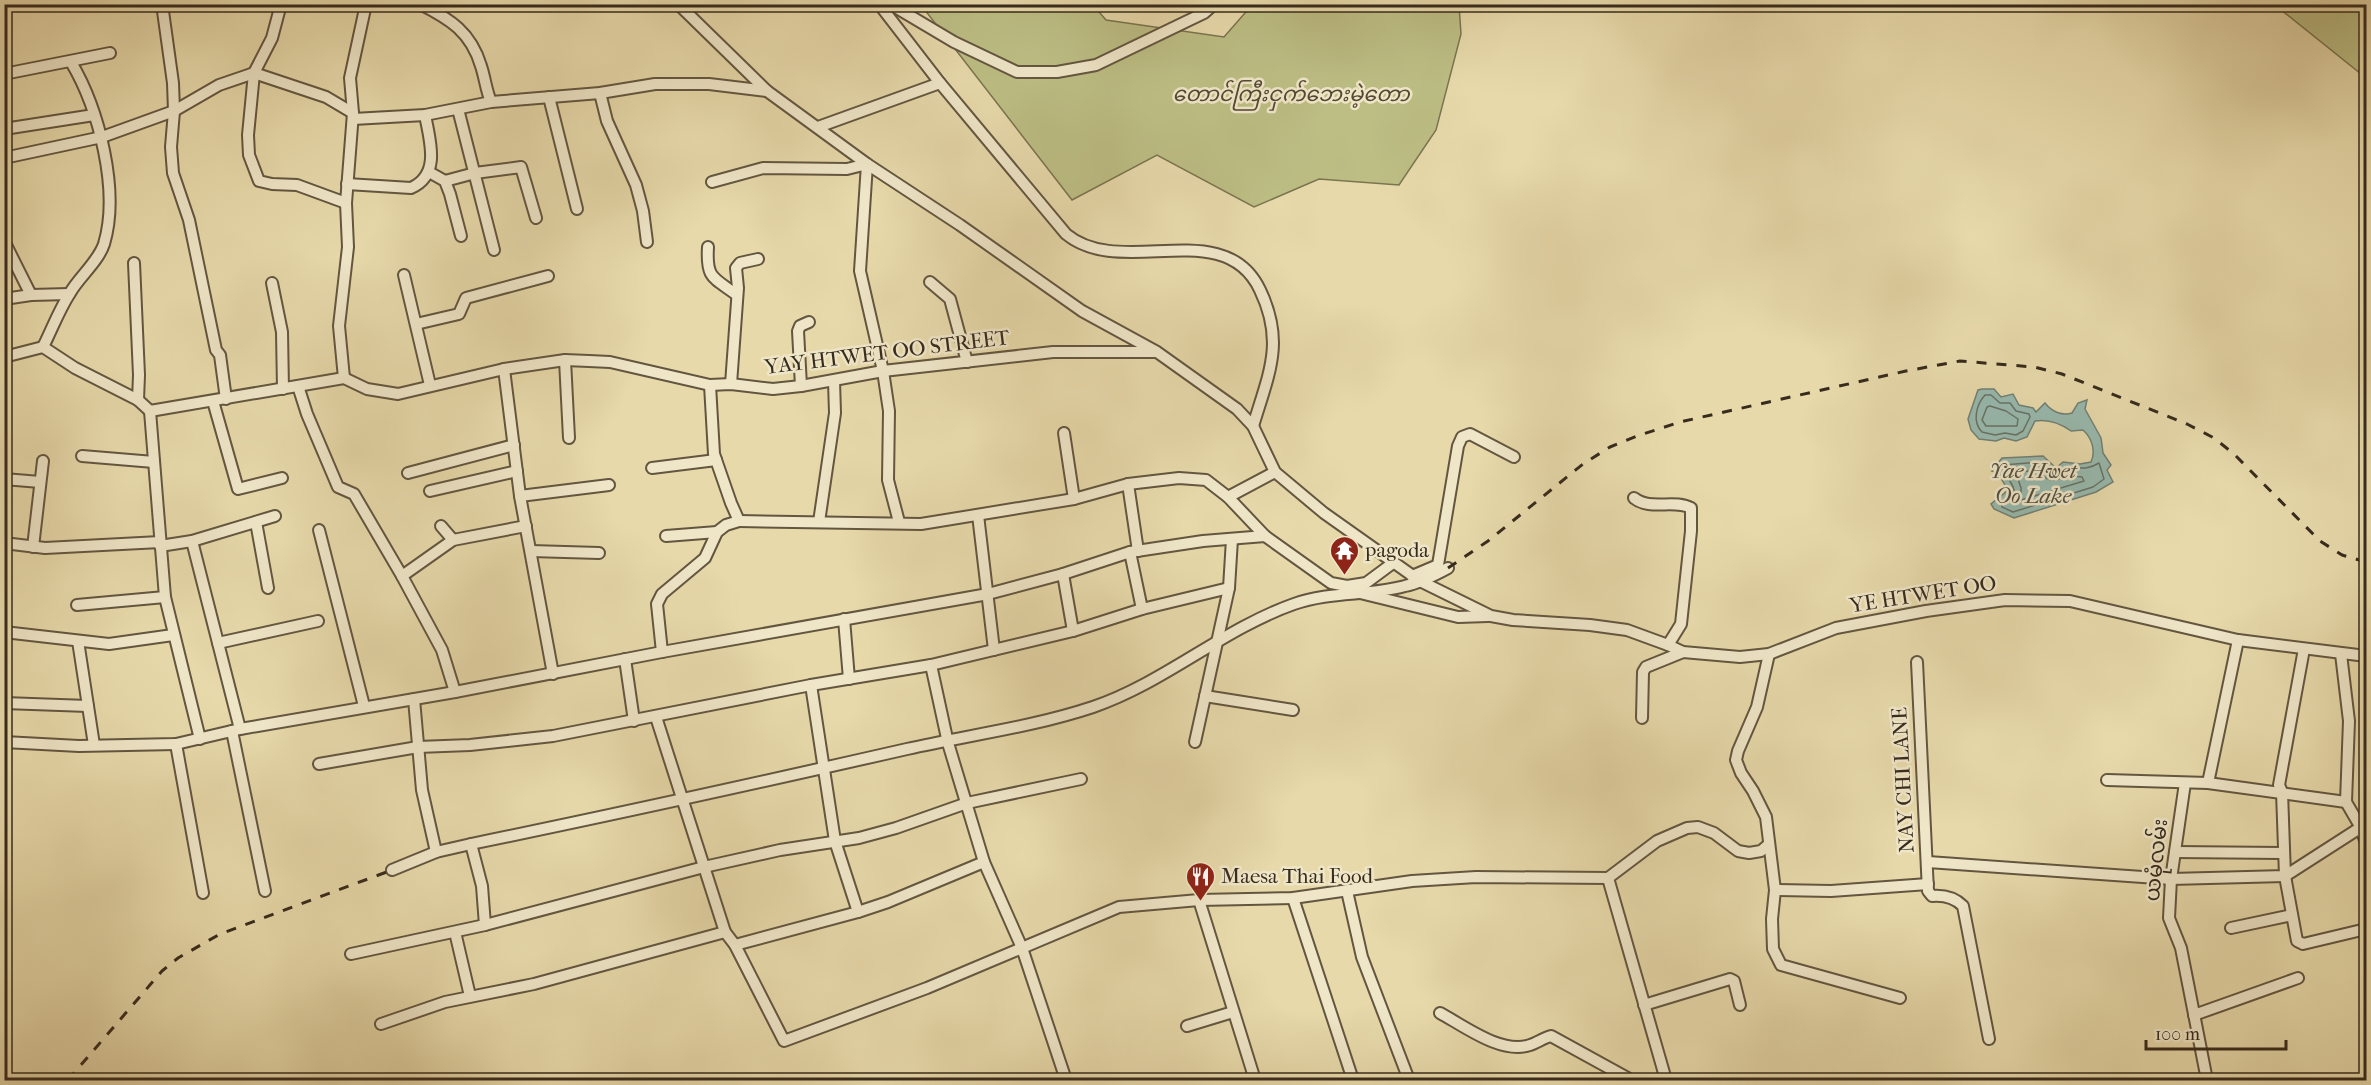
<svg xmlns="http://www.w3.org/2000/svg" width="2371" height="1085" font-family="'IM FELL French Canon','Noto Sans Myanmar',serif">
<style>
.green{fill:#bcbe84;stroke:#7a7450;stroke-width:1.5}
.water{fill:#97b9ae;stroke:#718074;stroke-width:1.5}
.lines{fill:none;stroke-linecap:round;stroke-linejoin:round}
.shore{stroke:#677266;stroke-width:1.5}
.minor-casing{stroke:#635640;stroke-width:14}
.minor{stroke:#efe6c8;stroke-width:10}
.rail{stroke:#372b1d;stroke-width:3;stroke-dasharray:10 10;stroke-linecap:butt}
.labels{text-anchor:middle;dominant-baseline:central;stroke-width:5;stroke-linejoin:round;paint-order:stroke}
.park-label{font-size:21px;font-style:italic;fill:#524832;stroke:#efe6c8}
.street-label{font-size:21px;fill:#372b1d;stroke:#efe6c8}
.poi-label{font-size:21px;fill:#372b1d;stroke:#efe6c8;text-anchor:start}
.water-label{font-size:22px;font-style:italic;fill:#4f4e41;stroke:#efe6c8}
</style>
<rect width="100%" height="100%" fill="#e7d9aa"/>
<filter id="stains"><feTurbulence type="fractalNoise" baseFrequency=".00333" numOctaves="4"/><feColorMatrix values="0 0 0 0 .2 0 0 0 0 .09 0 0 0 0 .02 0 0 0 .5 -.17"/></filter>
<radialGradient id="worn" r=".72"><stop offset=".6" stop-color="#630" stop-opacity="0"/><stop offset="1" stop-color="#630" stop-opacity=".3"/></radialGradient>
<g class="green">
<path d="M921,5H1093L1106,20L1224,37L1252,5H1459L1461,34L1436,130L1399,185L1319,179L1254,207L1157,155L1072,200Z"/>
<path d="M2275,5H2366V78Z"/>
</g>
<path class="water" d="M1982,389H1994L2001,397L2013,394L2019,405L2033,408L2036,412L2045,403C2052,412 2062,416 2072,413L2078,403L2087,400L2085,409L2101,438L2103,453L2111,465L2107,470L2113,482L2096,492L2014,518L1994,509L1991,504L2008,490L1998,473L1992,471L2002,458L2043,456L2056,468L2063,462L2080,464L2091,462C2096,451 2092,438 2083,430L2071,431C2060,423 2048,419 2035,421L2027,437L2016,441L2004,438L1996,441L1979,439L1971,430L1968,419L1978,390Z"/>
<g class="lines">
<g class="shore">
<path d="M1985,395H1991L2000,403H2010L2016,411L2029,414L2030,417L2023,431L2016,435L2005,433L1995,435L1982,432C1972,422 1976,405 1985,395Z"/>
<path d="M1990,406L2006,411L2018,419L2017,426H1986L1982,420L1987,407Z"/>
<path d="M2040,462L2055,473C2059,472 2061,470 2064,469C2075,464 2083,473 2099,463L2104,479L2093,487L2013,512L2002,507L2001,502L2009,498L2014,490C2012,480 2002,475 2003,465Z"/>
<path d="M2036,470C2049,482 2051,482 2067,476C2071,475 2077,477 2082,477L2084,481L2021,500V488L2016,473Z"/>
</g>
<defs>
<g id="minor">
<path d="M162,4L173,83L174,111L171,147L173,173L189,220L216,350L220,355L226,399"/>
<path d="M281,4L272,38L254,73L248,135L249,155L259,181L272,184L297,185L346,203"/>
<path d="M420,4C450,19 471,32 481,66C485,78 486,90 491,102"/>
<path d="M678,4L767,91L867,164L960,225L1082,311L1157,352L1237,409L1253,426L1275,472L1324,513L1420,581L1491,616L1513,620L1590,625L1627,630L1668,645L1683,652L1740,657L1769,654L1836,628L1926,611L2005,600L2070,601L2238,640L2366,656"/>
<path d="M879,4L940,83L1066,234C1121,280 1224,214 1260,290C1285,342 1269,373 1253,426"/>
<path d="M890,4L954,42L1017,72H1057L1096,65L1204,13L1214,4"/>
<path d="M4,74L110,53"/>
<path d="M600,93L607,121L636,185L643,211L647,242"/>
<path d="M549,97L577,209"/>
<path d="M458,109L494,250"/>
<path d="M353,119L425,115L491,102L600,93L655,84H709L767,91"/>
<path d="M818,127L940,83"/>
<path d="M4,129L94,115"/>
<path d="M4,158L102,137L174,111L219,85L254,73L326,97L353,113"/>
<path d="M429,172L445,181L450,194L461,236"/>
<path d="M445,181L475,173L521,167L536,218"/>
<path d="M712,182L763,168L847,169L867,164L860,271L883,371L889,411L888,480L899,522"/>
<path d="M347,184L411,188C441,175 430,141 425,115"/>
<path d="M4,241L31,295L69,294"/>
<path d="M708,247C706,279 713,277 737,295"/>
<path d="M134,263L139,375L138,400"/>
<path d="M404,275L430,385"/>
<path d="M930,282L950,299L967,362"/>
<path d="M272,283L282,332L283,389"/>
<path d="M4,299L31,295"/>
<path d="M416,324L459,314L466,298L548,276"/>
<path d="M43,347C52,329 59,310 70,293C79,277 98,262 104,244C120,191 99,109 71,62"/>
<path d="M4,357L43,347L75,368L138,400L150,411L344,378L367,389L398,394L504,369L565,360L589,361L610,362L710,385L731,384L773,389L801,386L883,371L1053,352H1154"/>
<path d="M565,360L569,438"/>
<path d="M504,369L520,496L553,674"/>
<path d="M344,378L339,326L348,247L346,203L353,113L350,78L366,4"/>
<path d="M731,384L738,288L736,268L740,263L758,259"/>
<path d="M298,386L307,414L338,487L354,494L402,576L442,650L455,692"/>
<path d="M801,386L798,331L800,326L809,322"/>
<path d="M213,401L238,489L282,478"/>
<path d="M150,411L165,597L200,739"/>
<path d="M1064,433L1074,499"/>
<path d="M82,456L154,462"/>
<path d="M652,468L716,460"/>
<path d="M408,473L514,445"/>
<path d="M4,479L40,482"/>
<path d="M1128,484L1138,551"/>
<path d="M430,491L517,471"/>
<path d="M520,496L609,485"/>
<path d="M1228,497L1275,472"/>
<path d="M1634,498C1650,511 1674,499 1691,508V531L1681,624L1668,645"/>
<path d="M978,515L994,650"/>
<path d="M739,521L921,524L1074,499L1128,484L1179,478L1206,480L1228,497L1265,536"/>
<path d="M256,522L268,588"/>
<path d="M819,522L835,413L834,381"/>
<path d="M441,526L453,540"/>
<path d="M319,530L364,706"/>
<path d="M666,536L717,532"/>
<path d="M192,541L240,729"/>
<path d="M4,543L45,548L160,542"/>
<path d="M160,546L192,541L275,516"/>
<path d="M33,547L43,461"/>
<path d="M531,551L599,553"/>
<path d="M1130,552L1142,609"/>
<path d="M1063,574L1073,631"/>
<path d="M402,576L453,540L526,526"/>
<path d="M1412,576L1438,565L1458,446L1462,437L1470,434L1514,457"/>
<path d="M1347,586L1366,583L1393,563"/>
<path d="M77,605L165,597"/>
<path d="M844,619L849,679"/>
<path d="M4,632L109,644L173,635"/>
<path d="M78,641L94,745"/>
<path d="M218,643L318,621"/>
<path d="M2304,649L2279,785L2282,792L2285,876L2297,941L2303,944L2366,929"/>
<path d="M662,652L657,604L662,594L705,558L717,532L726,525L739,521L731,503L714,454L710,385"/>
<path d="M1769,654L1757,707L1738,751L1736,760L1741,773L1753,791L1766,817L1775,890L1772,919L1773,949L1781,965L1900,998"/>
<path d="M2341,654L2349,721L2346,802L2360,826L2366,843"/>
<path d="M625,659L634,721"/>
<path d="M1917,662L1928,891L1932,896C1944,895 1954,897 1963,906L1989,1039"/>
<path d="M931,665L948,743L984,862L1022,948L1066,1080"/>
<path d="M811,685L835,841L858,912"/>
<path d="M1205,696L1293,710"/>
<path d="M414,699L422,790L436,852"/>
<path d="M4,703L88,706"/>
<path d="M656,717L725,932"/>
<path d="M1642,718L1643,672L1646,667L1683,652"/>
<path d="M232,731L265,891"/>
<path d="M4,742L79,746L176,744L240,729L455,692L662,652L988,594L1063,574L1130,552L1203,541L1265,536L1331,583L1347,586L1356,592L1458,617L1488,616"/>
<path d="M1195,742L1229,588L1232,539"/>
<path d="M176,744L203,893"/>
<path d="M319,764L418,747L470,745L553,736L811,685L931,665L1073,631L1142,609L1229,588"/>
<path d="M2107,780L2208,783L2346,802"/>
<path d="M2185,783L2171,879L2169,918L2181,948L2207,1080"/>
<path d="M2208,783L2238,640"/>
<path d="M471,844L482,886L485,925"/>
<path d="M2175,852L2282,853"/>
<path d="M1928,862L2171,879L2285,876L2366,824"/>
<path d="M392,870L436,852L471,844C617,814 762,782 907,749C969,735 1033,727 1093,707C1164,683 1223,629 1294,604C1330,591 1369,596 1405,586C1420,583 1435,575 1448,568"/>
<path d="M1608,878L1666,1080"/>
<path d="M1775,890L1831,891L1928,884"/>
<path d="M1347,891L1362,957L1409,1080"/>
<path d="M1293,898L1353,1080"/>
<path d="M1199,900L1255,1080"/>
<path d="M2231,928L2292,915"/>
<path d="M455,932L470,996"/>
<path d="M735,945L858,912L888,902L984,862"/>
<path d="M351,954L485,925L704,867L780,850L859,838L896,828L967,803L1081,779"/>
<path d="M1644,1005L1730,979L1734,981L1740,1005"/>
<path d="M1440,1013C1464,1026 1502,1055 1530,1045C1537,1043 1543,1038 1551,1036L1631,1080"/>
<path d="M2194,1015L2298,978"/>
<path d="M381,1024L445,1002L534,984L725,932L735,945L784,1041L927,988L1119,907L1199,900L1293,898L1412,881L1476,877L1608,878L1657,841L1687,828L1698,827L1714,833L1738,851L1749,853L1761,851L1768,845"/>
<path d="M1187,1026L1233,1012"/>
</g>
</defs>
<use href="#minor" class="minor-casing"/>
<use href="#minor" class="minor"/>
<g class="rail">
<path d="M1448,568L1488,541L1583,464L1610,447L1637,436L1680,422L1906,371L1960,361L2034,367L2062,374L2187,424L2214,438L2234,454L2320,541L2342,555L2366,562"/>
<path d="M68,1080L162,971L178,958L220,934L392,870"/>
</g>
</g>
<defs>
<symbol id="temple-pin" viewBox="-11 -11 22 30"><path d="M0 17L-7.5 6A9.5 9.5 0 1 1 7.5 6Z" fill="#8f2418" stroke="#efe6c8"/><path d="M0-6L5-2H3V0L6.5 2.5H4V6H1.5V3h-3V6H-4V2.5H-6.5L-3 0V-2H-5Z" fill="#fff"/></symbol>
<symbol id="restaurant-pin" viewBox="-11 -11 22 30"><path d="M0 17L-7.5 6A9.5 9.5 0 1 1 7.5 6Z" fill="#8f2418" stroke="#efe6c8"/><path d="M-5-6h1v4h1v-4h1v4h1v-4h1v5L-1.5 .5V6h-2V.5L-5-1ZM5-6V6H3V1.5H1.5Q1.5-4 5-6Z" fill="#fff"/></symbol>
</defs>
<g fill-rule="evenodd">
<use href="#temple-pin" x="1328" y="534" width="33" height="45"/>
<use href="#restaurant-pin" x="1184" y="860" width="33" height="45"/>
</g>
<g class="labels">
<g class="park-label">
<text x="1291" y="94">တောင်ကြီးငှက်ဘေးမဲ့တော</text>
</g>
<g class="street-label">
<text transform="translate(887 352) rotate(-7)">YAY HTWET OO STREET</text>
<text transform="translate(1923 594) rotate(-9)">YE HTWET OO</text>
<text transform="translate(1903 780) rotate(-93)">NAY CHI LANE</text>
<text transform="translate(2156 860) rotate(-84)">ယမုံလမ်း</text>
</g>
<g class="poi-label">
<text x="1365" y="550">pagoda</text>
<text x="1221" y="876">Maesa Thai Food</text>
</g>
<g class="water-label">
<text x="2033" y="471">Yae Hwet<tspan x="2033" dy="25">Oo Lake</tspan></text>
</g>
</g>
<rect width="2371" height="1085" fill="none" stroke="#e7d9aa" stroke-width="24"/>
<rect x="6" y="6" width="2359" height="1073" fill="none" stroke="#372b1d" stroke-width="3"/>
<rect x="12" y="12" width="2347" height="1061" fill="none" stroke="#372b1d" stroke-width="1.5"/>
<path d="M2146 1040v9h140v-9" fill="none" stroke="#372b1d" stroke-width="3"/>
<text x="2155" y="1040" font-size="18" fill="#372b1d" stroke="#efe6c8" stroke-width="4.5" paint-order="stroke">100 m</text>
<rect width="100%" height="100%" filter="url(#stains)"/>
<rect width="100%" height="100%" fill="url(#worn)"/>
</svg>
